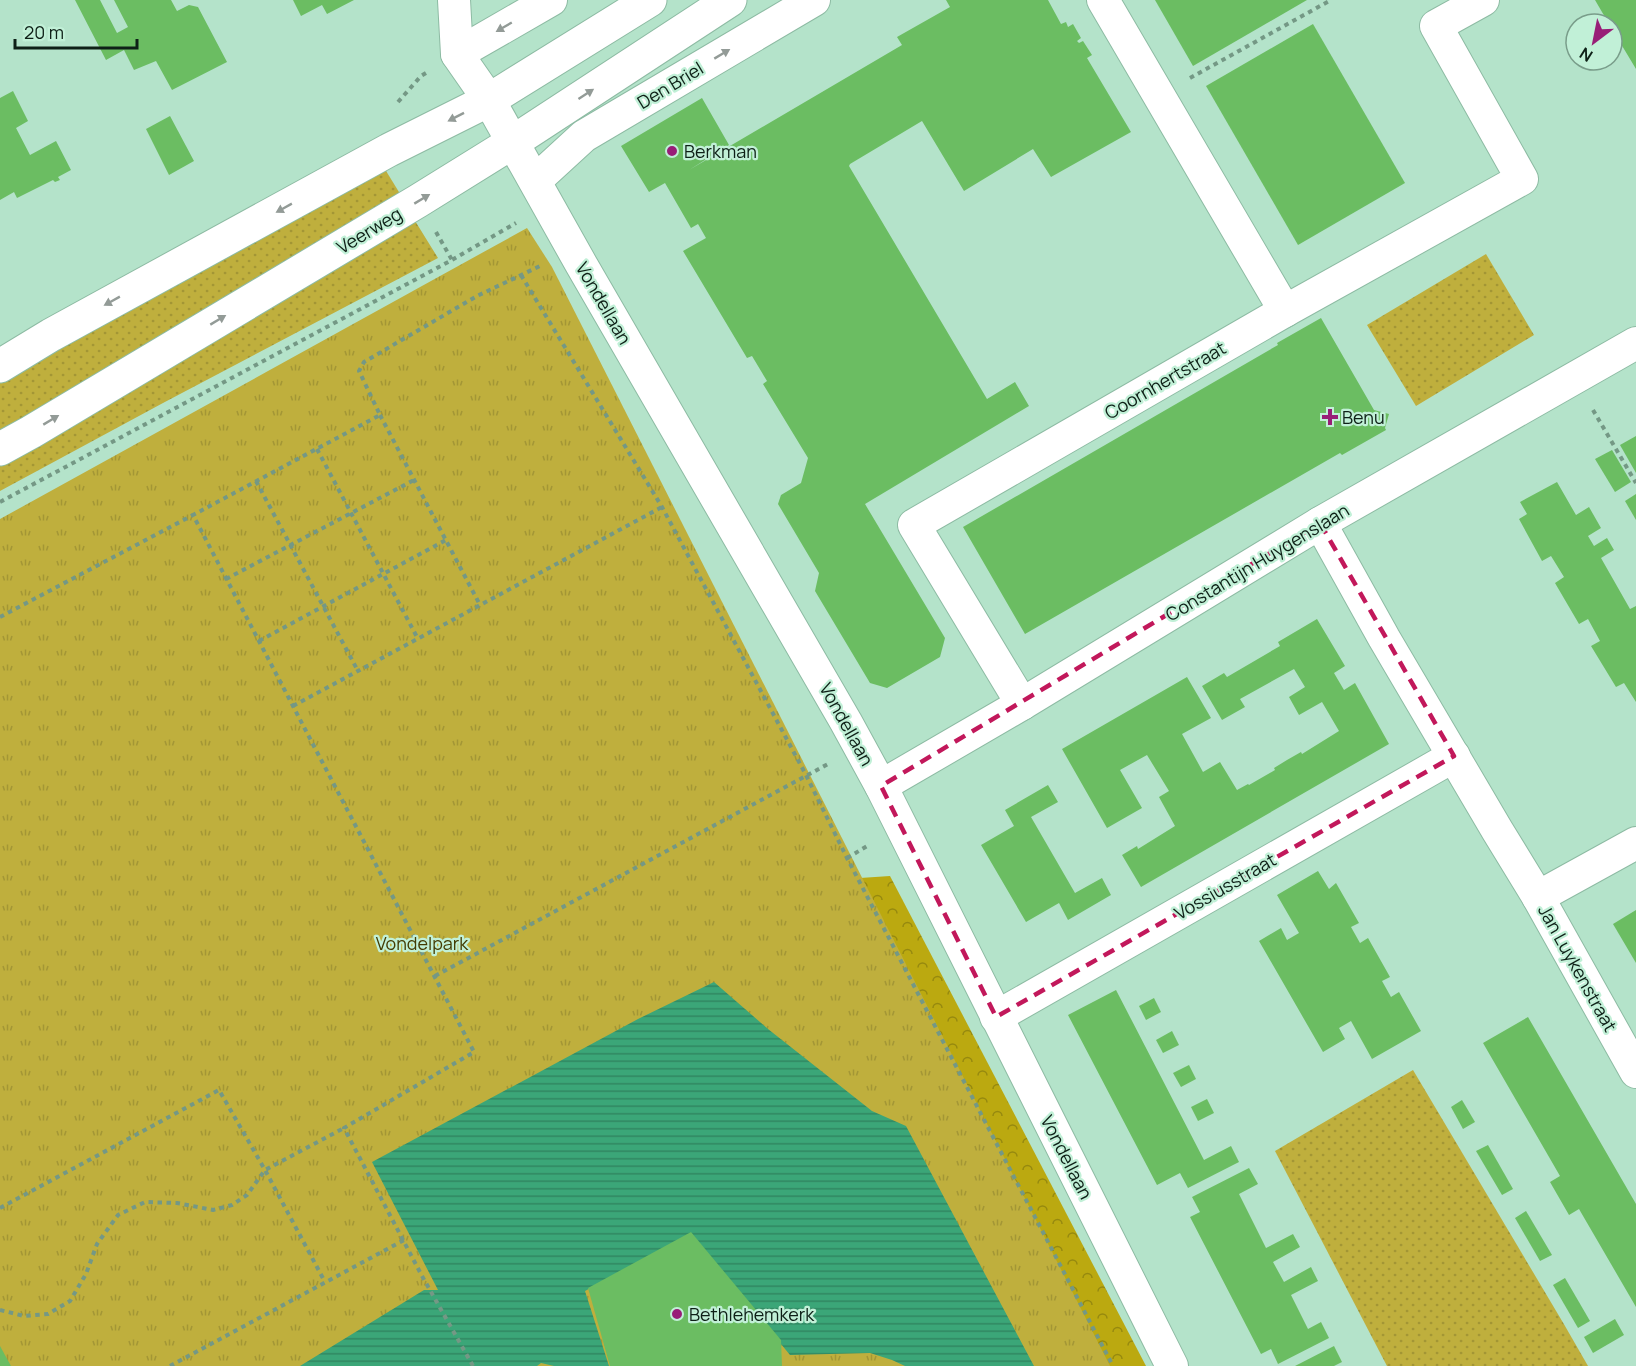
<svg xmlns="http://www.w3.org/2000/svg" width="1636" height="1366" font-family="Manrope,sans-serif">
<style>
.grass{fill:url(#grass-dots)}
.forest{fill:url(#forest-crowns)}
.park{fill:url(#park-tufts)}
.water{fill:url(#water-rules)}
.building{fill:#6bbd62}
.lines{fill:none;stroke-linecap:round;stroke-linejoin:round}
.minor-casing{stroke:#8dbba3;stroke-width:34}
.tertiary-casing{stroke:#8dbba3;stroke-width:35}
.path{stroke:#749885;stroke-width:4;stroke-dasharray:4.5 4.5;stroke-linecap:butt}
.minor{stroke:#fff;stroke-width:32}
.tertiary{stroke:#fff;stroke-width:33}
.oneway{fill:#939b97}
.marked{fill:none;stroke:#c2185b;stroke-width:4.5;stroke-dasharray:12 8;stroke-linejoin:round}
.poi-dot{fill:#981e77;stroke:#c1f0d7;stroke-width:2}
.labels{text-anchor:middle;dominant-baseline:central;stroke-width:4.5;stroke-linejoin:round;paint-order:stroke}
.street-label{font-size:18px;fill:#0e2017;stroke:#c1f0d7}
.poi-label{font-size:18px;fill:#0e2017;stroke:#c1f0d7;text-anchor:start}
.park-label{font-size:18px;fill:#433b02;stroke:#c1f0d7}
</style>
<defs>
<pattern id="grass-dots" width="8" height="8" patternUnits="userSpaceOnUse" patternTransform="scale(1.5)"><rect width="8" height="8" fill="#bfaf3d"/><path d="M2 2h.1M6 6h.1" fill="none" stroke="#a39635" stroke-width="1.8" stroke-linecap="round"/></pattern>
<pattern id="forest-crowns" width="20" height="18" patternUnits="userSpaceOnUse" patternTransform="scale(1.5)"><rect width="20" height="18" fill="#bba910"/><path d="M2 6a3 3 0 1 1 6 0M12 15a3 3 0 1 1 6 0" fill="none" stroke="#96890e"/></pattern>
<pattern id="park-tufts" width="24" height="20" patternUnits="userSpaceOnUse" patternTransform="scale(1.5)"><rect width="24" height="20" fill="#bfaf3d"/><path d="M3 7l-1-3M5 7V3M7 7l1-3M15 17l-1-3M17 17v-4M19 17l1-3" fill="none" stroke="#a39635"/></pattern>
<pattern id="water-rules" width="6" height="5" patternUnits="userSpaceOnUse" patternTransform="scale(1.5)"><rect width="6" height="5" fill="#3ba678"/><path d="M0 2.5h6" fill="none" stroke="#308761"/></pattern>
</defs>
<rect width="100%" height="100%" fill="#b4e3ca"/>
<g class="grass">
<path d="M383,166L402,197L0,435V379Z"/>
<path d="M412,216L438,258L163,403L0,491V461Z"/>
<path d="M1486,254L1534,335L1416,406L1367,325Z"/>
<path d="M1413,1070L1565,1326L1588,1366H1387L1275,1151Z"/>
</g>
<path class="forest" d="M890,876L1146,1366H1034L800,882Z"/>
<path class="park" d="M527,228L552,267L1110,1366H0V519Z"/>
<path class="water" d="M714,982L768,1029L872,1111L906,1126L1034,1366H905L892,1360L870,1353L790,1355L691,1235L585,1291L609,1366H554L541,1363L537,1366H300L424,1290H438L372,1162L638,1019Z"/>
<g class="building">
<path d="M75,0H100L117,33L128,27L114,0H171L177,11L189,5L198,7L227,62L172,90L156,61L134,70L124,50L106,60Z"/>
<path d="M293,0H354L327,14L322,5L301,16Z"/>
<path d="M946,0H1048L1061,24L1066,22L1068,27L1073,24L1081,38L1077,41L1079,43L1083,41L1092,55L1087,58L1131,132L1051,177L1033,149L964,191L922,121L850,164L849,166L987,399L1015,382L1029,406L865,504L945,638L940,657L887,688L870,683L815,591L819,573L778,504L781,495L801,483L808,458L763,384L767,381L752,356L747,358L683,251L706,238L698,224L691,228L665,183L649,192L621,146L702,98L729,145L689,170L902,45L897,37L950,7Z"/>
<path d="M1155,0H1307L1193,66Z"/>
<path d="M1595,0H1636V69L1612,29V24H1609Z"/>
<path d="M1313,24L1405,183L1298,245L1206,86Z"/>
<path d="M13,91L28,121L16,128L30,155L56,141L71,170L58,177L60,180L55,182L53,180L17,198L14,192L0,200V98Z"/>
<path d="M170,116L194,161L169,175L146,129Z"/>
<path d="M1321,318L1374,410L1389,414L1385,428L1386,430L1342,455L1340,453L1025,634L963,527L1278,345L1277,343Z"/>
<path d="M1636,436V473L1620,445Z"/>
<path d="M1612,450L1631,482L1615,492L1595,459Z"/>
<path d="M1557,482L1576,515L1589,507L1601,528L1588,536L1594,546L1607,538L1614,550L1601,558L1630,609L1636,606V702L1624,683L1616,687L1591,646L1600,641L1588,619L1579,624L1555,583L1564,577L1551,556L1542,561L1519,519L1527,514L1520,502Z"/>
<path d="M1636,494V520L1625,501Z"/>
<path d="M1317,619L1345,666L1334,673L1344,690L1355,683L1389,744L1141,887L1122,855L1137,846L1138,849L1175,826L1159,797L1169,791L1147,755L1120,770L1142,808L1107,828L1062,749L1187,677L1211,718L1182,734L1203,772L1220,762L1237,790L1248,784L1249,785L1275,770L1274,768L1287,760L1301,752L1302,754L1339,731L1322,702L1299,715L1289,697L1305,687L1294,669L1240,699L1245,707L1222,720L1202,686L1224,673L1227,677L1280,646L1278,642Z"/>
<path d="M1048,785L1058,802L1031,817L1075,893L1102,878L1111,895L1068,920L1059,903L1026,922L981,845L1014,826L1005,810Z"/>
<path d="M1318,871L1329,889L1336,883L1359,923L1351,927L1360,943L1368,938L1390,977L1382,981L1391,997L1399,992L1421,1031L1372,1059L1351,1021L1339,1028L1345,1039L1323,1052L1259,941L1281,928L1287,940L1299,933L1277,895Z"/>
<path d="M1636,910V963L1613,924Z"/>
<path d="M1116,990L1204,1160L1231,1146L1239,1162L1188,1188L1180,1173L1157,1185L1068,1015Z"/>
<path d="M1154,998L1161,1012L1146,1020L1139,1006Z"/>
<path d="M1528,1017L1636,1204V1307L1579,1209L1569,1215L1550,1182L1560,1176L1483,1043Z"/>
<path d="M1172,1031L1179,1045L1163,1053L1156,1040Z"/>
<path d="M1189,1065L1196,1079L1181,1087L1173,1073Z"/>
<path d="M1207,1099L1214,1113L1198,1121L1191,1107Z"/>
<path d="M1462,1100L1475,1122L1463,1129L1451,1107Z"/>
<path d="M1488,1145L1513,1189L1502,1195L1476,1151Z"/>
<path d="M1249,1168L1258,1184L1239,1194L1266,1248L1293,1234L1300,1247L1273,1262L1284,1282L1311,1267L1318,1281L1291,1295L1308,1329L1321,1322L1329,1338L1278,1364L1271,1349L1261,1354L1190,1217L1200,1212L1192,1197Z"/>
<path d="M1526,1211L1552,1255L1540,1261L1515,1218Z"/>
<path d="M691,1232L781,1340L782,1366H610L588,1288Z"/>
<path d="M1565,1278L1590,1321L1578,1328L1553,1285Z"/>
<path d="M1615,1319L1624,1335L1593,1353L1584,1337Z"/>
<path d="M0,1346L11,1366H0Z"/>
<path d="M1334,1346L1342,1362L1334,1366H1295Z"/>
</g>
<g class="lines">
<defs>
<g id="minor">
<path d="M454,0L457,54L489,100L581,264L846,722L881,786L1172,1366"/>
<path d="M1103,0L1285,311"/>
<path d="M457,54L551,0"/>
<path d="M535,181L584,136L814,0"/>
<path d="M1320,523L1384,638L1497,830L1538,897L1636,1072"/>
<path d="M1022,704L914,525L1285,311L1522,179L1436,26L1483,0"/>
<path d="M881,786L1022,704L1320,523L1636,343"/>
<path d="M1538,897L1636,843"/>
<path d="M996,1017L1454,756"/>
</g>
<g id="tertiary">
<path d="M0,366L51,335L389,150L489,100L650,0"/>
<path d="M0,449L31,432L418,201L513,142L730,0"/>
</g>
</defs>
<use href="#minor" class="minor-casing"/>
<use href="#tertiary" class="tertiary-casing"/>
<g class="path">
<path d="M1190,78L1331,0"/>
<path d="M398,102L421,76L426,73"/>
<path d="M436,232L452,260"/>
<path d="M521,275L662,507L806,775L847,858L1113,1366"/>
<path d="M1593,410L1636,483"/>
<path d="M380,415L480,605"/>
<path d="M317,449L418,639"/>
<path d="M256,481L358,671"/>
<path d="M0,502L452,260L516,223"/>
<path d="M226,579L414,480"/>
<path d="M0,617L193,515"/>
<path d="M259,641L446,540"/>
<path d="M293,706L662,507"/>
<path d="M847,858L869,845"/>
<path d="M435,976L828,764"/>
<path d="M0,1208L219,1090L265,1170L325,1282"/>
<path d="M0,1310L24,1316L48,1314L70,1301L86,1274L97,1244L118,1215L145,1202L177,1203L213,1210L232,1205L247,1195L265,1170L344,1128"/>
<path d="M170,1366L404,1240"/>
<path d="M473,1366L422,1276L344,1128L474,1052L193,515L380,415L359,371L364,362L477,296L540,266"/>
</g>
<use href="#minor" class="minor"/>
<use href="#tertiary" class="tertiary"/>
</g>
<defs><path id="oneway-solid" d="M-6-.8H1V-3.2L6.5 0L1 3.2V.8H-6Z" transform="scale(1.5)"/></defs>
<g class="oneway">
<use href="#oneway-solid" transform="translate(504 27) rotate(150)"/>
<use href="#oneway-solid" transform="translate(722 54) rotate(-31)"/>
<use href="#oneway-solid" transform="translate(586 94) rotate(-33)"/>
<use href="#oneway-solid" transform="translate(456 117) rotate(153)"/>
<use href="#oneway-solid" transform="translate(422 199) rotate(-31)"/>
<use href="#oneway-solid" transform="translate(284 208) rotate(151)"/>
<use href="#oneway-solid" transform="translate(112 301) rotate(151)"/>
<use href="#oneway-solid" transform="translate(218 320) rotate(-31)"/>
<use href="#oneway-solid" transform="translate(51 420) rotate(-31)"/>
</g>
<path class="marked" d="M1320,523L1454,756L996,1017L881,786Z"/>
<g class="poi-dot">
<circle cx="672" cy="151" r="6"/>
<path d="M1327 408h6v6h6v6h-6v6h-6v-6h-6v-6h6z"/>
<circle cx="677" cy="1314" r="6"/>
</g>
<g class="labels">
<g class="street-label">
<text transform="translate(670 85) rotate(-31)">Den Briel</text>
<text transform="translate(369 230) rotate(-31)">Veerweg</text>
<text transform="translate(604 303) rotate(60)">Vondellaan</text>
<text transform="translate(1165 380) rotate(-30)">Coornhertstraat</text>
<text transform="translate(1257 562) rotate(-31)">Constantijn Huygenslaan</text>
<text transform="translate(847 724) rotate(61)">Vondellaan</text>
<text transform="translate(1225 886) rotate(-30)">Vossiusstraat</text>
<text transform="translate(1578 968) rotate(61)">Jan Luykenstraat</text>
<text transform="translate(1067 1157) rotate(63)">Vondellaan</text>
</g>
<g class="poi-label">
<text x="684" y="151">Berkman</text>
<text x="1342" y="417">Benu</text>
<text x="689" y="1314">Bethlehemkerk</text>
</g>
<g class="park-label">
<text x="422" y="943">Vondelpark</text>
</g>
</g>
<g transform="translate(1594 42) rotate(212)"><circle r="28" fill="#c1f0d7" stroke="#799d8a" stroke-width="1.5"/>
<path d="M0-4.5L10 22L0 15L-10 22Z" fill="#981e77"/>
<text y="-9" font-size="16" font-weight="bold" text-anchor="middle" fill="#0e2017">N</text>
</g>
<path d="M15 39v9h122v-9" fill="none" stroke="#0e2017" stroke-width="3"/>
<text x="24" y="39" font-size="18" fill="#0e2017" stroke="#c1f0d7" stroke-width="4.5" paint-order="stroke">20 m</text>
</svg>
